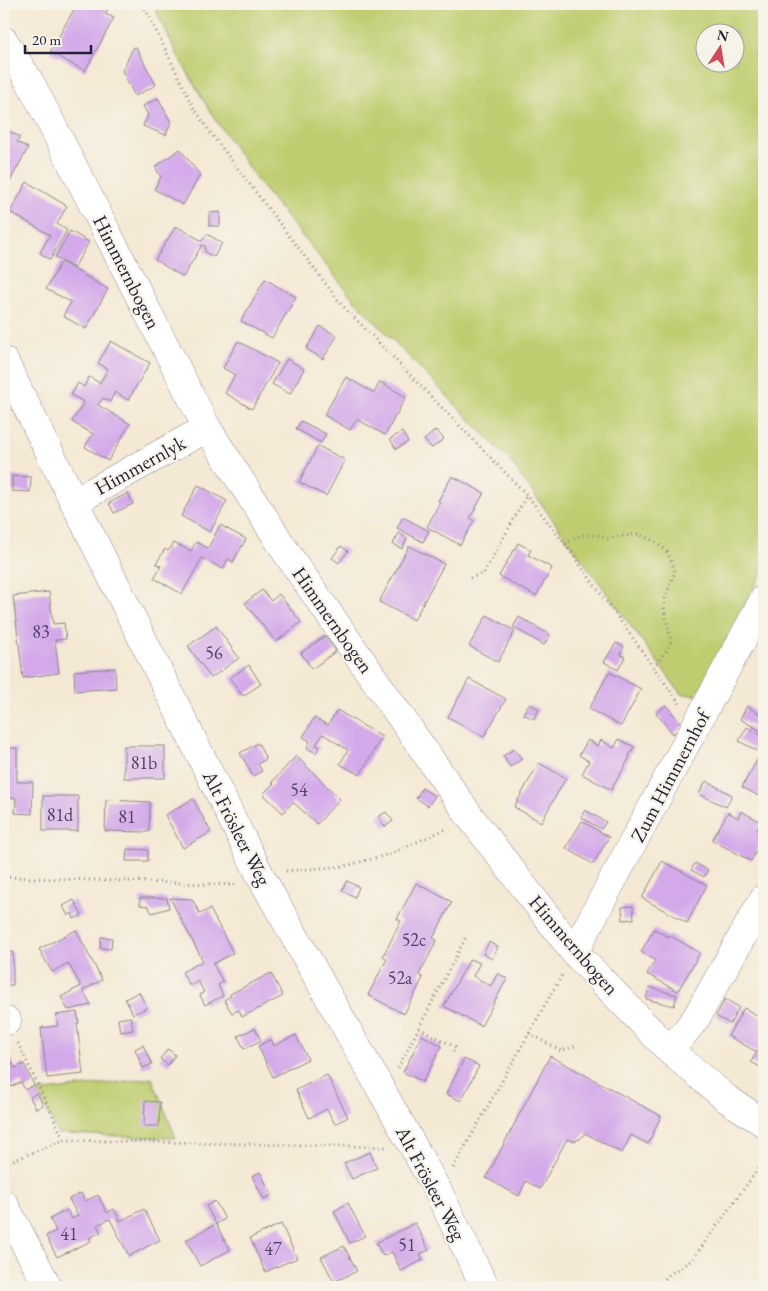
<svg xmlns="http://www.w3.org/2000/svg" width="768" height="1291" font-family="'EB Garamond',serif">
<style>
.green{fill:#bfcd6f;stroke:#707855;fill-rule:evenodd}
.building{fill:#d3a9ea}
.lines{fill:none;stroke-linecap:round;stroke-linejoin:round}
.minor-casing{stroke:#8b8688;stroke-width:29}
.path{stroke:#8b8688;stroke-width:3;stroke-dasharray:1 4;stroke-linecap:butt}
.minor{stroke:#fff;stroke-width:28}
.labels{text-anchor:middle;dominant-baseline:central;stroke-width:4.5;stroke-linejoin:round;paint-order:stroke}
.number-label{font-size:18px;fill:#4e4467}
.street-label{font-size:20px;fill:#22223b;stroke:#f7f3e8}
</style>
<rect width="100%" height="100%" fill="#f7f3e8"/>
<filter id="ink" filterUnits="userSpaceOnUse"><feTurbulence type="fractalNoise" baseFrequency=".02" numOctaves="2"/><feDisplacementMap in="SourceGraphic" scale="10" xChannelSelector="R" yChannelSelector="G"/><feConvolveMatrix kernelMatrix="1 2 1 2 8 2 1 2 1" color-interpolation-filters="sRGB"/></filter>
<filter id="wash" filterUnits="userSpaceOnUse"><feTurbulence type="fractalNoise" baseFrequency=".0096" numOctaves="4" result="noise"/><feDisplacementMap in="SourceGraphic" scale="20" xChannelSelector="R" yChannelSelector="G"/><feGaussianBlur stdDeviation="1.12" result="paint"/><feColorMatrix in="noise" values="0 0 0 0 0 0 0 0 0 0 0 0 0 0 0 0 0 1.4 0 .05"/><feComposite in="paint" operator="in"/></filter>
<g filter="url(#wash)">
<rect width="100%" height="100%" fill="#f4e9d4"/>
<g class="green">
<path d="M153,4H764V569L697,695L681,694L509,460L356,302L259,183L209,110L176,52ZM706,32H736V62H706Z"/>
<path d="M152,1078L176,1138L58,1134L38,1092Z"/>
</g>
<g id="blocks">
<g class="building">
<path d="M77,4H111L105,14L114,18L85,71L50,52Z"/>
<path d="M136,47L156,85L135,96L122,71L133,48Z"/>
<path d="M158,98L171,122L166,135L143,126L148,115L143,106Z"/>
<path d="M4,128L20,137L17,142L28,148L9,183L4,180Z"/>
<path d="M180,149L200,175L183,205L154,189L161,177L155,167Z"/>
<path d="M27,182L67,206L57,224L67,230L50,260L40,253L50,235L10,212Z"/>
<path d="M220,212V226H209V213Z"/>
<path d="M176,226L202,241L207,234L222,243L214,257L205,252V246L202,245L183,277L155,260Z"/>
<path d="M70,231L89,242L74,268L55,257Z"/>
<path d="M61,262L108,289L86,329L63,316L71,302L46,289Z"/>
<path d="M265,279L296,297L272,338L241,321Z"/>
<path d="M320,326L337,336L323,359L306,349Z"/>
<path d="M111,341L150,363L128,400L115,392L110,402L103,398L98,405L130,424L108,461L85,447L93,434L72,422L84,402L71,395L78,383L84,387L89,377L100,383L108,369L98,363Z"/>
<path d="M238,341L278,363L252,409L225,393L235,375L223,368Z"/>
<path d="M287,359L304,369L290,394L272,384Z"/>
<path d="M346,377L374,393L380,382L406,397L385,435L357,419L350,430L324,415Z"/>
<path d="M301,421L326,434L321,443L296,429Z"/>
<path d="M436,430L444,439L432,448L424,440Z"/>
<path d="M402,432L408,442L396,449L390,439Z"/>
<path d="M318,446L345,460L326,496L299,482Z"/>
<path d="M12,476L31,477L30,492L12,491Z"/>
<path d="M452,476L484,493L470,518L474,521L460,545L427,527L440,502L438,501Z"/>
<path d="M198,485L227,501L210,532L181,516Z"/>
<path d="M128,493L133,504L114,513L109,503Z"/>
<path d="M403,517L429,531L423,542L397,528Z"/>
<path d="M220,525L246,539L233,562L228,559L223,569L202,558L182,594L154,578L161,566L156,564L165,549L168,551L174,543L191,551L196,542L208,548Z"/>
<path d="M399,533L407,538L402,549L393,544Z"/>
<path d="M518,543L531,550L528,555L552,568L536,596L499,576Z"/>
<path d="M341,546L348,551L339,563L332,558Z"/>
<path d="M409,546L444,564L414,620L379,602Z"/>
<path d="M262,590L271,601L279,594L301,622L276,642L245,603Z"/>
<path d="M49,592L53,624L64,623L66,639L55,640L59,673L23,678L13,596Z"/>
<path d="M487,615L515,631L498,662L469,646Z"/>
<path d="M519,617L550,635L544,645L513,627Z"/>
<path d="M216,626L239,658L211,678L188,646Z"/>
<path d="M325,636L336,651L312,669L301,653Z"/>
<path d="M616,643L624,647L620,654L625,657L618,670L604,662Z"/>
<path d="M249,665L261,684L243,696L230,678Z"/>
<path d="M115,668L116,688L75,691L74,671Z"/>
<path d="M609,672L641,689L621,726L589,709Z"/>
<path d="M469,679L506,699L484,737L448,717Z"/>
<path d="M529,704L539,709L534,719L523,714Z"/>
<path d="M666,705L683,726L673,734L656,713Z"/>
<path d="M747,706L764,717V733L740,719Z"/>
<path d="M337,710L382,737L360,775L340,764L348,750L323,734L316,745L320,747L316,753L307,748L310,741L303,737L314,718L328,725Z"/>
<path d="M747,727L764,737V799L742,787L761,753L739,741Z"/>
<path d="M619,739L634,747L629,756L630,757L611,790L582,774L589,761L579,755L588,740L598,746L601,740L614,748Z"/>
<path d="M258,743L266,759L258,764L262,771L253,776L240,753Z"/>
<rect x="124" y="746" width="41" height="32"/>
<path d="M4,748H17V782H33L32,814L15,813L16,798H4Z"/>
<path d="M514,749L522,759L510,767L503,756Z"/>
<path d="M296,756L340,799L317,824L293,802L283,813L263,794L274,783L272,782Z"/>
<path d="M539,763L566,778L541,822L514,807Z"/>
<path d="M706,781L732,795L726,807L699,794Z"/>
<path d="M422,788L435,796L428,806L416,798Z"/>
<rect x="43" y="796" width="35" height="35"/>
<path d="M193,799L211,832L183,848L165,815Z"/>
<path d="M106,800L150,802L149,832L105,831Z"/>
<path d="M585,810L606,822L601,829L581,817Z"/>
<path d="M741,811L761,822L757,829L764,832V837L751,861L712,840L728,812L738,818Z"/>
<path d="M386,812L393,821L385,827L378,817Z"/>
<path d="M582,821L609,837L593,864L566,848Z"/>
<path d="M127,849L148,850V861H126Z"/>
<path d="M662,861L707,885L687,923L642,898Z"/>
<path d="M695,863L708,870L704,877L691,870Z"/>
<path d="M347,881L359,887L355,897L342,890Z"/>
<path d="M416,883L452,902L433,938L437,940L419,975L423,978L404,1014L368,995L387,959L383,956L401,921L397,919Z"/>
<path d="M140,898H167L169,908L152,913L148,906L140,905Z"/>
<path d="M170,898L192,899L200,914L210,909L233,953L213,964L223,982L218,985L223,996L205,1005L200,995L204,992L198,981L190,986L182,972L203,961Z"/>
<path d="M74,900L82,915L74,919L72,913L68,916L63,906Z"/>
<path d="M633,906L634,919L623,920L622,907Z"/>
<path d="M654,929L668,937L669,935L700,953L678,991L647,974L655,960L641,952Z"/>
<path d="M76,930L102,980L83,990L91,1005L68,1010L61,997L81,986L68,963L52,972L39,949Z"/>
<path d="M101,937L112,938L111,949L100,948Z"/>
<path d="M489,942L498,947L492,959L483,954Z"/>
<rect x="4" y="952" width="9" height="33"/>
<path d="M470,959L480,963L473,976L491,986L498,973L507,979L481,1026L444,1006Z"/>
<path d="M271,973L283,996L242,1017L239,1010L232,1013L224,1000L231,996L230,994Z"/>
<path d="M649,987L677,995L674,1006L646,999Z"/>
<path d="M139,992L147,1008L133,1014L125,999Z"/>
<path d="M725,999L739,1007L730,1024L716,1016Z"/>
<path d="M744,1008L764,1019V1069L751,1062L757,1052L728,1036Z"/>
<path d="M77,1012L79,1023L77,1024L83,1074L47,1078L41,1028L58,1026L56,1015Z"/>
<path d="M131,1017L133,1030L120,1032L118,1019Z"/>
<path d="M255,1028L261,1040L244,1049L238,1036Z"/>
<path d="M296,1035L308,1059L273,1077L258,1046L271,1039L274,1046Z"/>
<path d="M422,1035L442,1046L423,1082L403,1072Z"/>
<path d="M143,1045L152,1064L143,1068L135,1049Z"/>
<path d="M168,1049L175,1055L168,1065L160,1059Z"/>
<path d="M9,1056L15,1068L24,1064L34,1085L25,1090L21,1082L4,1090V1058Z"/>
<path d="M550,1056L661,1116L648,1144L631,1135L622,1153L585,1133L580,1139L574,1141L567,1139L540,1189L526,1181L519,1196L486,1178Z"/>
<path d="M464,1059L479,1066L461,1101L446,1094Z"/>
<path d="M327,1075L348,1117L335,1124L327,1109L309,1118L296,1090Z"/>
<path d="M37,1093L43,1105L36,1109L30,1097Z"/>
<path d="M145,1101L160,1102L159,1126H144Z"/>
<path d="M370,1152L377,1168L352,1179L344,1163Z"/>
<path d="M260,1172L272,1195L264,1199L252,1176Z"/>
<path d="M81,1193L85,1201L98,1195L107,1213L114,1209L120,1221L144,1209L160,1240L129,1256L110,1219L97,1225L101,1232L89,1238L91,1241L57,1257L46,1236L56,1231L50,1219L67,1210L72,1219L78,1216L69,1199Z"/>
<path d="M215,1201L225,1219L216,1224L206,1206Z"/>
<path d="M348,1203L365,1236L350,1243L334,1211Z"/>
<path d="M415,1223L429,1250L420,1254L423,1260L401,1271L392,1252L383,1256L376,1243Z"/>
<path d="M216,1224L230,1250L200,1266L186,1240Z"/>
<path d="M281,1224L297,1258L265,1272L250,1238Z"/>
<path d="M344,1246L357,1271L334,1282L321,1257Z"/>
</g>
</g>
</g>
<g filter="url(#ink)">
<use href="#blocks" fill-opacity="0" stroke="#8b8688" stroke-width="1"/>
<g class="lines">
<defs>
<g id="minor">
<path d="M4,41L30,82L207,428L288,555L471,818L574,952L670,1051L727,1099L764,1123"/>
<path d="M4,361L261,877L414,1148L439,1193L485,1287"/>
<path d="M74,502L207,428"/>
<path d="M574,952L764,599"/>
<path d="M4,1022L7,1021"/>
<path d="M670,1051L696,1018L764,898"/>
<path d="M4,1204L48,1287"/>
</g>
</defs>
<use href="#minor" class="minor-casing"/>
<g class="path">
<path d="M143,4L194,108L212,135L342,305L527,495L565,544L680,704"/>
<path d="M565,544L581,535H595L608,538L638,534L654,541L666,550L672,562L675,572L665,598L664,609L671,641L667,650L654,667"/>
<path d="M470,578L484,573L527,495"/>
<path d="M286,871L345,866L390,854L448,828"/>
<path d="M4,877L237,885"/>
<path d="M419,1028L455,1047L452,1055"/>
<path d="M529,1033L561,1051L578,1045"/>
<path d="M18,1043L64,1140"/>
<path d="M398,1068L466,937"/>
<path d="M4,1164L64,1140L386,1147"/>
<path d="M453,1168L562,975"/>
<path d="M659,1287L668,1275L692,1260L764,1161"/>
</g>
<use href="#minor" class="minor"/>
</g>
</g>
<g class="labels">
<g class="number-label">
<text x="41" y="631">83</text>
<text x="214" y="652">56</text>
<text x="144" y="762">81b</text>
<text x="299" y="789">54</text>
<text x="60" y="814">81d</text>
<text x="127" y="816">81</text>
<text x="414" y="939">52c</text>
<text x="400" y="977">52a</text>
<text x="69" y="1233">41</text>
<text x="407" y="1244">51</text>
<text x="273" y="1248">47</text>
</g>
<g class="street-label">
<text transform="translate(127 272) rotate(63)">Himmernbogen</text>
<text transform="translate(140 465) rotate(-29)">Himmernlyk</text>
<text transform="translate(333 620) rotate(55)">Himmernbogen</text>
<text transform="translate(670 776) rotate(-62)">Zum Himmernhof</text>
<text transform="translate(237 828) rotate(63)">Alt Frösleer Weg</text>
<text transform="translate(574 945) rotate(49)">Himmernbogen</text>
<text transform="translate(431 1183) rotate(62)">Alt Frösleer Weg</text>
</g>
</g>
<rect width="768" height="1291" fill="none" stroke="#f7f3e8" stroke-width="20"/>
<g transform="translate(720 48) rotate(12)"><circle r="24" fill="#f7f3e8" stroke="#a29fa3"/>
<path d="M0-4L9 19L0 12L-9 19Z" fill="#d1495b"/>
<text y="-8" font-size="14" font-weight="bold" text-anchor="middle" fill="#22223b">N</text>
</g>
<path d="M25 45v8h66v-8" fill="none" stroke="#22223b" stroke-width="2.5"/>
<text x="32" y="45" font-size="15" fill="#22223b" stroke="#f7f3e8" stroke-width="4" paint-order="stroke">20 m</text>
</svg>
